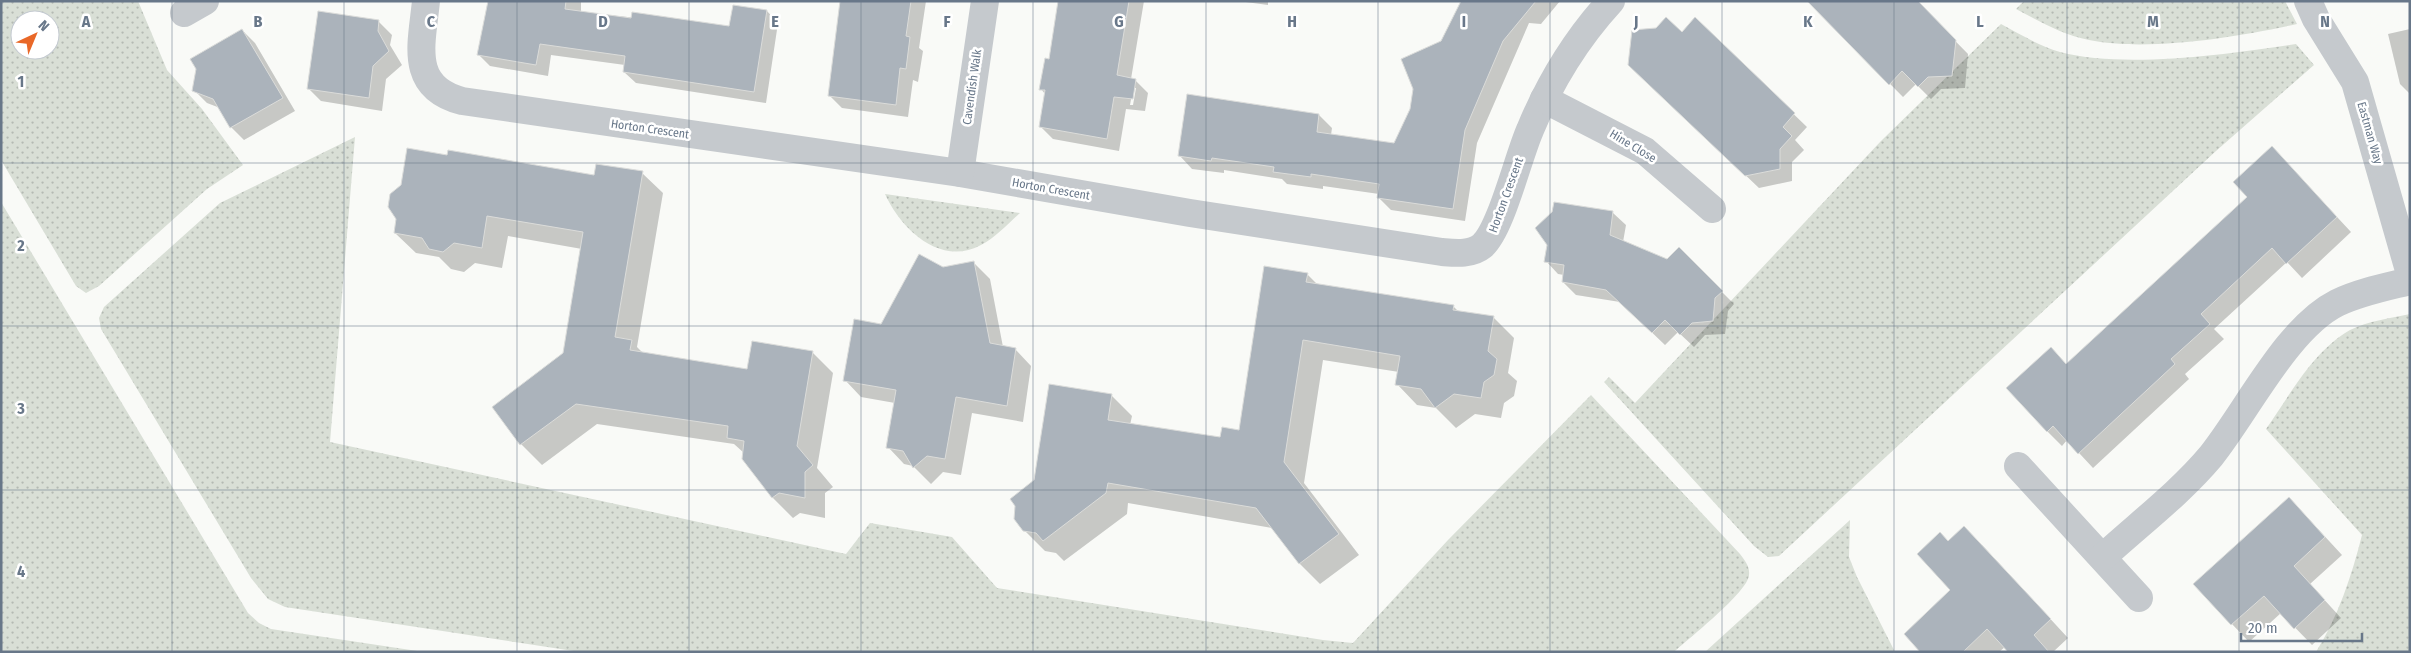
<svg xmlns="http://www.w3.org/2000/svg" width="2411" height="653" font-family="'Fira Sans Condensed',sans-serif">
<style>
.grass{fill:url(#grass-dots);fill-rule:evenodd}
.shadow{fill:#0003;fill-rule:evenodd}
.building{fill:#abb3bb;stroke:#dbdcda}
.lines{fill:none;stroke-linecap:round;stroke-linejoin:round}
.minor{stroke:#c5c9cd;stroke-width:28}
.grid{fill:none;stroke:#687789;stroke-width:1;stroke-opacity:0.55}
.labels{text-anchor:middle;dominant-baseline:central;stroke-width:5;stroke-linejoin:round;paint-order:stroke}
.street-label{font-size:12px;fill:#687789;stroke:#fff}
.grid-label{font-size:16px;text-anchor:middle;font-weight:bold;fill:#687789;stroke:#fff;stroke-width:5;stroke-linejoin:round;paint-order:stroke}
</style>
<defs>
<pattern id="grass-dots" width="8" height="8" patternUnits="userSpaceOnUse" patternTransform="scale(1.25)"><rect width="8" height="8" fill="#d9dfd6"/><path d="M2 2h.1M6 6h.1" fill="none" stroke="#b4bab3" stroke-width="1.8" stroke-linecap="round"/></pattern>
</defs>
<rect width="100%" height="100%" fill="#f9faf7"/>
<g class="grass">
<path d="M1,1H138L167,70L202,109L243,165L207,189L99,286L86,293L76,286L1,160ZM20,20H50V50H20Z"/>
<path d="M2024,1H2285L2297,24C2238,37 2147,52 2089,40C2063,35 2039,21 2016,9Z"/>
<path d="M2001,24C2020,34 2039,46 2060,52C2125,69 2228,54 2296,44L2314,65L2216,151L1779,556L1768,557L1754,546L1604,382L1609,377L1635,403L1881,141Z"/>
<path d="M355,137L330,442L846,554L870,523L952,537L997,588L1323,640L1353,643L1448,540L1591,395L1740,554C1745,561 1750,566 1749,575C1748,592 1688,639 1674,652H580L285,607L268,599L251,578L101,329L99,318L104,307L220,203Z"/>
<path d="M885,194L1020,213C1008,224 995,238 981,245C940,267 901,229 885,194Z"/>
<path d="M1,202L248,613L259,623L271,629L424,652H1Z"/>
<path d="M2410,314V652H2316C2338,617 2352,575 2362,535L2266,429C2290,395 2313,351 2350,330C2368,321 2391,318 2410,314Z"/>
<path d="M1850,520L1849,557L1857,577L1895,652H1705Z"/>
</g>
<g class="shadow">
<path d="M495,1H581V12L730,28L734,6L767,11L778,23L766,103L636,83L624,72L625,65L551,55L548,76L490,66L479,55Z"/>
<path d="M842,1H926L919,48L923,51L918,82L913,80L908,117L842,108L829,95Z"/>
<path d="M1059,1H1144L1131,79L1135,80L1148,93L1145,111L1126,109L1119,151L1053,139L1040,126L1045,94L1041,89L1050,60ZM1133,88H1136L1133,105H1130Z"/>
<path d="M1238,1H1268V5Z"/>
<path d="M1461,1H1560L1541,24L1529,23L1477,143L1465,221L1391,210L1379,198V194L1323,186V189L1287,184L1282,179L1224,170V173L1192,169L1180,156L1319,115L1332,128L1331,135L1395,145L1494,18L1472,15Z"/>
<path d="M1808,1H1916L1968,54L1965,88L1941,89L1931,99L1916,84L1903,97Z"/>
<path d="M319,13L379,22L392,35L390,45L402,65L386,79L382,111L321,101L308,88Z"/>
<path d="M1695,19L1807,127L1795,140L1804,150L1792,162V181L1759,188L1643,78Z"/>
<path d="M2410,29V94L2400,84L2388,34Z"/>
<path d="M242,30L255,43L295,111L244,140L231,127L220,108L207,103L194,90L197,68Z"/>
<path d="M448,156L595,177L642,173L663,193L637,347L643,353L748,371L812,352L833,373L817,468L833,487L825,493V518L800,513L793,518L773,498L743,459L744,453L734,444L597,424L542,465L521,444L493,407L564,353L582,249L508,236L502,268L475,263L464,272L451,269L439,257L416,253L395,233Z"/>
<path d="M2286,162L2351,232L2302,278L2287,262L2214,329L2224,339L2185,374L2189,379L2093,468L2067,440L2062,446L2047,431L2067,365Z"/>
<path d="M1555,203L1613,213L1626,225L1623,242L1668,260L1679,249L1734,304L1728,311L1725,334L1705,335L1694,347L1678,332L1665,345L1620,302L1576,295L1563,282L1564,275L1558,274L1546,261Z"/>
<path d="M974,263L990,279L1003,347L1015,349L1031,366L1023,422L972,413L961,475L943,472L931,484L913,466L904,464L888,447L895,403L861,397L845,380L882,325L943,269Z"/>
<path d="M1307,274L1318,285L1453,306L1459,312L1493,317L1514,338L1508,373L1517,381L1514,396L1504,403L1501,418L1475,414L1456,428L1436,408L1417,405L1397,384L1399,372L1323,360L1304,483L1359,555L1320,584L1300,564L1272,528L1128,503L1127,514L1064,561L1056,553L1045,551L1024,530L1035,481L1111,395L1132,416L1130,425L1221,439L1240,431Z"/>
<path d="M2306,516L2342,555L2310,584L2341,618L2312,645L2281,613L2249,642L2232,624Z"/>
<path d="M1982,545L2068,638L2053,652H2010L2005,647L1999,652H1921L1952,590Z"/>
</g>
<g class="building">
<path d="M488,1H566L565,9L631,18L632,12L729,26L733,5L767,10L754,92L623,72L625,56L540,44L536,65L477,55Z"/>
<path d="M840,1H911L906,36L910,37L906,69L900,68L896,105L828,96Z"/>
<path d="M1058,1H1129L1117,75L1136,79L1133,99L1114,97L1107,139L1039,127L1045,90H1039L1045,58L1049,59Z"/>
<path d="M1461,1H1536L1503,41L1465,130L1453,209L1377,198L1379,184L1311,174V177L1273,172L1274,167L1212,158L1211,161L1178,156L1187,94L1319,114L1317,132L1394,143L1410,109L1413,89L1401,59L1441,41Z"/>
<path d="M1807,1H1918L1956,40L1952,76L1928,77L1918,87L1902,71L1889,85Z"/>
<path d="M318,11L379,20L378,31L389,51L373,66L369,98L307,89Z"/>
<path d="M1666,17L1682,32L1695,17L1795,113L1783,127L1792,136L1780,149V169L1745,176L1628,65L1632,30L1656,28Z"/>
<path d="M242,29L283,98L230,128L213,99L192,91L196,69L190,59Z"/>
<path d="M2272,146L2337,217L2286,264L2272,248L2201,314L2210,324L2171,359L2175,364L2078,454L2053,426L2047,432L2006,388L2051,347L2066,364L2247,197L2233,182Z"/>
<path d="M407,148L447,155L448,150L594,175L596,164L643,171L615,337L632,340L630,350L747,369L752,341L813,351L797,446L813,465L805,472V498L779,493L772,498L742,459L744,441L727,438L728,426L576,404L520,445L492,407L563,353L583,232L487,216L482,248L454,243L443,252L429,249L422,238L394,233L396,219L388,207L390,194L401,185Z"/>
<path d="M1554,202L1613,211L1610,235L1667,259L1679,247L1723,291L1715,298L1713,321L1692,323L1680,335L1665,320L1652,333L1606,290L1562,282L1564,265L1544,262L1547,245L1535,228L1552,212Z"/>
<path d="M919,254L943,267L974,261L990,343L1016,348L1007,406L956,397L945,459L927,456L913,468L903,451L886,448L896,390L843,381L854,319L881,324Z"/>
<path d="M1264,266L1308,273L1306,282L1454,305L1453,310L1494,316L1488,351L1497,359L1494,375L1484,382L1481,398L1454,394L1435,408L1421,389L1395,385L1400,356L1303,340L1284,462L1339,534L1299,564L1256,508L1108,483L1106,493L1043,541L1036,533L1023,531L1014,519L1015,506L1010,499L1034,480L1049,384L1112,394L1108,420L1220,437L1222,427L1239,430Z"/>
<path d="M2289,497L2325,537L2294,566L2325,600L2294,629L2264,596L2231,625L2193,584Z"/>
<path d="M1964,526L2051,619L2034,635L2049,652H2008L1987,629L1963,652H1920L1904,634L1950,590L1917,554L1940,532L1948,541Z"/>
</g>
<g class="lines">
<g class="minor">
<path d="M426,1C422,43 408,87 462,101L960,173L1190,213L1442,252C1455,253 1471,255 1482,246C1501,230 1518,157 1530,130C1549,84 1577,38 1611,1"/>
<path d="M2308,1L2316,19L2355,82L2410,274"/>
<path d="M184,13L205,1"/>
<path d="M1544,99L1645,151L1712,209"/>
<path d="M960,173L985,1"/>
<path d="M2018,466L2139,598"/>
<path d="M2103,557C2139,524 2180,493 2211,456C2247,411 2287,328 2337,303C2360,292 2386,287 2410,281"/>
</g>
</g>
<path class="grid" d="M172,1V652M344,1V652M517,1V652M689,1V652M861,1V652M1033,1V652M1206,1V652M1378,1V652M1550,1V652M1722,1V652M1894,1V652M2067,1V652M2239,1V652M1,163H2410M1,326H2410M1,490H2410"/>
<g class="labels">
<g class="street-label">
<text transform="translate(972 87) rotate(-82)">Cavendish Walk</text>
<text transform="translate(650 129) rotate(8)">Horton Crescent</text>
<text transform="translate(2370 133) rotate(74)">Eastman Way</text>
<text transform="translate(1633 146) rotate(31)">Hine Close</text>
<text transform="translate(1051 189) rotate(10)">Horton Crescent</text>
<text transform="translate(1506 195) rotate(-70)">Horton Crescent</text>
</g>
</g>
<g class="grid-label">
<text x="86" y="27">A</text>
<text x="258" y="27">B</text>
<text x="431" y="27">C</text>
<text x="603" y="27">D</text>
<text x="775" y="27">E</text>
<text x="947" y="27">F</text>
<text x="1119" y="27">G</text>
<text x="1292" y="27">H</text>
<text x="1464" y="27">I</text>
<text x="1636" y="27">J</text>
<text x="1808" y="27">K</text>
<text x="1980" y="27">L</text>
<text x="2153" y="27">M</text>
<text x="2325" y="27">N</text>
<text x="21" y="87">1</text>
<text x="21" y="251">2</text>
<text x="21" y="414">3</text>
<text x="21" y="577">4</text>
</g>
<rect width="2411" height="653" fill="none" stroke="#687789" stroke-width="5"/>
<g transform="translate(35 35) rotate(44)"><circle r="24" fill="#ffffff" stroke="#c3c9d0"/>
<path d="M0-4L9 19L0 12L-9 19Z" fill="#e96828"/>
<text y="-8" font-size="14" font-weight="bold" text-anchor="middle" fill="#687789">N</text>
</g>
<path d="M2241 633v8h121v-8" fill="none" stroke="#687789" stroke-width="2.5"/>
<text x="2248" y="633" font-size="15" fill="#687789" stroke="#ffffff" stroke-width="4" paint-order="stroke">20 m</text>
</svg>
